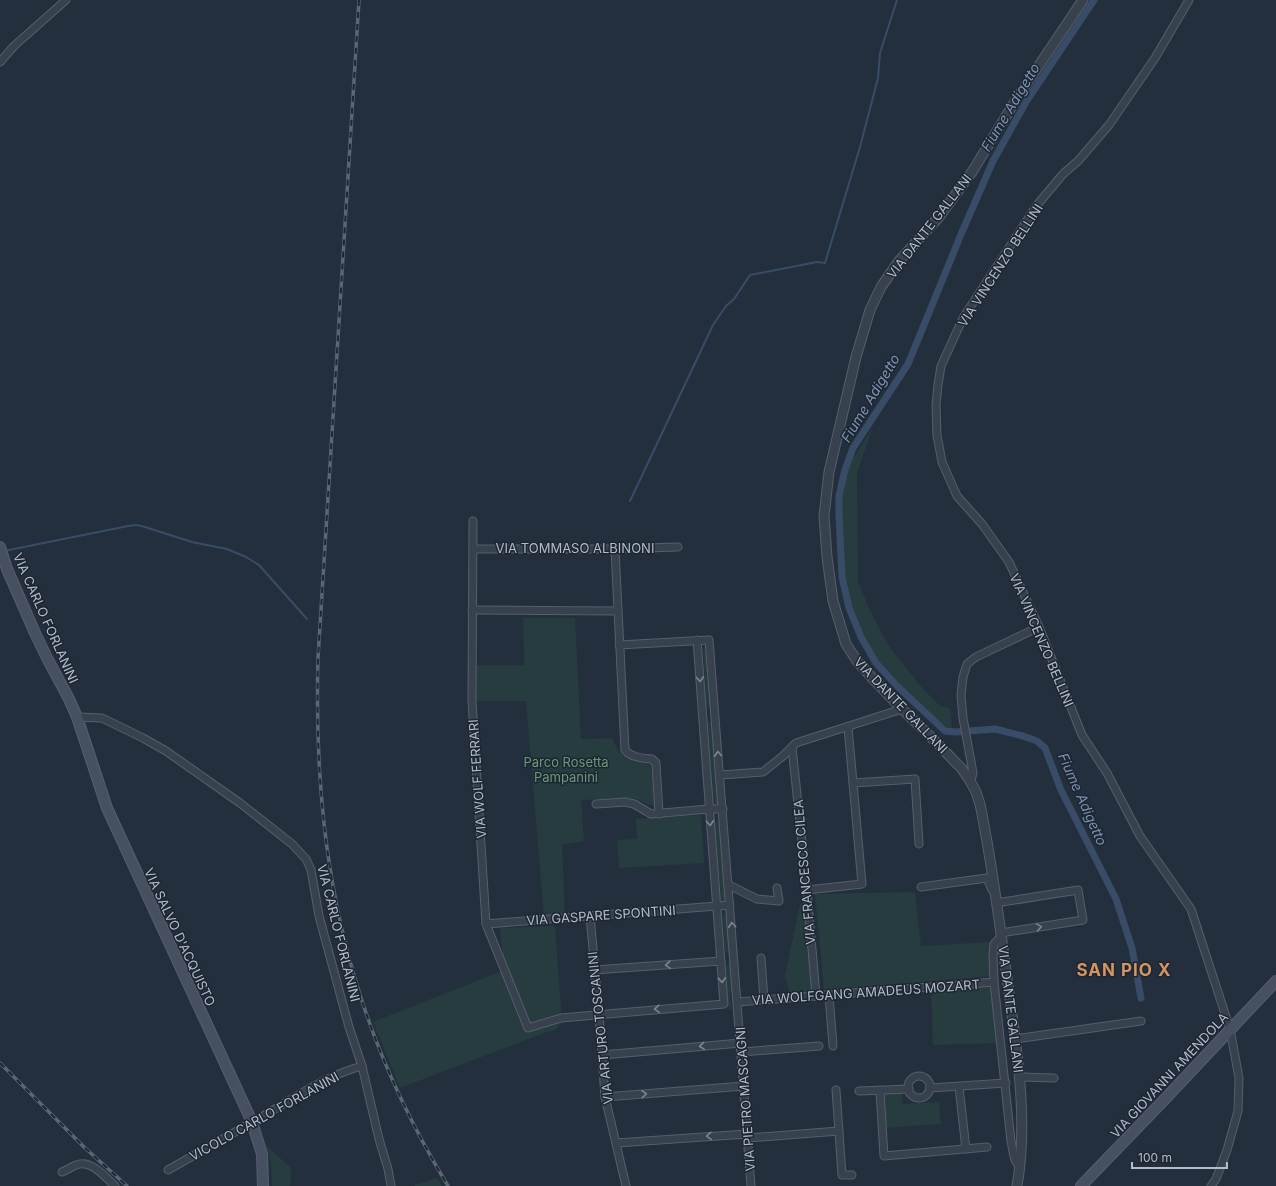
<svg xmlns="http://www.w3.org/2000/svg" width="1276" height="1186" font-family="Inter,sans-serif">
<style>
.green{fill:#263c3f}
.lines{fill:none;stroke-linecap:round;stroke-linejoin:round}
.stream{stroke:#394c67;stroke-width:2}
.canal{stroke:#394c67;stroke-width:7}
.minor-casing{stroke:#565f6c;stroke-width:9}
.tertiary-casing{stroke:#565f6c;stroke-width:11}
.secondary-casing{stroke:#565f6c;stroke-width:12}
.minor{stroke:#38414e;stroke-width:7}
.tertiary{stroke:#38414e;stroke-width:9}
.secondary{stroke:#465061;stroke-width:10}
.rail-casing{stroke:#5a6575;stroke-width:3.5}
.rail{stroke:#1d2633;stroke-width:2;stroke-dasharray:6;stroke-linecap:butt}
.oneway{stroke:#7c8592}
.labels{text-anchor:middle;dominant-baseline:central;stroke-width:3;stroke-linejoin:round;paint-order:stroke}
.street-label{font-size:13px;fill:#b4bcc9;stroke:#1d2633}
.park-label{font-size:13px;fill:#6b9a76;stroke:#1d2633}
.water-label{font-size:14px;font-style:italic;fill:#7c92b1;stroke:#1d2633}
.district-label{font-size:17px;font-weight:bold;letter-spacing:1px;fill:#d59563;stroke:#1d2633}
</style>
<rect width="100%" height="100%" fill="#242f3e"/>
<g class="green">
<path d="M872,429L857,473L858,582L869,608L888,645L923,689L940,706L950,708L952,728H949L940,722L894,683L874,657L856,630L848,612L842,579L839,510L840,485L844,473Z"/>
<path d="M523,618H575L581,739L613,738C615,749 624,759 635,761C643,762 643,760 651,765L655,807L633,798L581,800L584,841L562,845L565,913L544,916L526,701H472V665H524Z"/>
<path d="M706,648L708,651L711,707L710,708L707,707L703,651V649Z"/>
<path d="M711,721L713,723L718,803L717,804L714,802V801L708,724V722Z"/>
<path d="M701,815L704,863L619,868L617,840L637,839L636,819Z"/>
<path d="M717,821L721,823L726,901L725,902L722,901L721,899L715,824Z"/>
<path d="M915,892L921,946L990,942L994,976L824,990L815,894Z"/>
<path d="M805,903L813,994L790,996L785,975L800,904Z"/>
<path d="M726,914L728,917L730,952L728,953L725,951L723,917V915Z"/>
<path d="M555,926L562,1022L556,1030L544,1033L400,1088L373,1022L504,970L500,928Z"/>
<path d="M728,964L732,967L733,991L730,993L732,1009L729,1010L726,967Z"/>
<path d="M995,985L1002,1043L933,1045L931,991Z"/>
<path d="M885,1094H902L903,1104L939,1102L941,1124L886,1128Z"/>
<path d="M267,1146L291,1168L290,1186H272L271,1163Z"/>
<path d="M437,1178L442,1186H415V1185Z"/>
</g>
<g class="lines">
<g class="stream">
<path d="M630,501L713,325L726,306L734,299L750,275L817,262L825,263L860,147L878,78L880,53L897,0"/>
<path d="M4,551L128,526L137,525L145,527L192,542L227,549L246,557L259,565L307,619"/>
</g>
<path class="canal" d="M1094,0L1026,102L993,161L962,232L908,364L853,448L845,470L839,496V515L842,577L849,608L861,637L876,663L897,686L945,731L956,732L995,729L1023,736L1037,741L1045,748L1061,790L1116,899L1132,948L1141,998"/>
<defs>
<g id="minor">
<path d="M1189,0L1155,58L1109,125L1078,161L1063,174L1037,205L963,318L941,366L938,385L936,405L937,435L942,462L957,496L982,524L1009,562L1039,627L1082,735L1107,773L1140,836L1191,909L1230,1029L1239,1078L1238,1111L1227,1150L1216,1179L1211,1186"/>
<path d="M0,62L14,46L66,0"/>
<path d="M473,521L472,701L486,924L528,1028L561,1018L724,1004L697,640"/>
<path d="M473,549H615L678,547"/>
<path d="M615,549L625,750C632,758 642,758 652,759L656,763L659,814"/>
<path d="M472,610L618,611"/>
<path d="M619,645L709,640L751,1186"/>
<path d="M77,717L102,718L143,738L166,751L240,803L292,844L306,859L311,870L319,916L349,1027L362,1066L379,1139L388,1169L391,1186"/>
<path d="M792,747L807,890L816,996"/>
<path d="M720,775L763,772L783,756L796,743L902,709"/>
<path d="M969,779L972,777L973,773L963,718L961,695L963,677L967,664L976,657L1039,627"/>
<path d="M853,783L915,779L919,844"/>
<path d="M596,804L625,802L634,804L651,814L709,809H723"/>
<path d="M729,885L757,899L779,901L777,888"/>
<path d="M921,887L987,878L992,890"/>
<path d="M807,890L862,884L848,727"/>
<path d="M995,900L996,903L1078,890L1083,920L1001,933"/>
<path d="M590,916L599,1014L605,1097L626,1186"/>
<path d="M486,924L730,905"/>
<path d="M1002,939H999L994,944L993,956L994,982L1011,1141C1013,1149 1013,1162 1020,1166"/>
<path d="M761,958L764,1000"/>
<path d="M594,970L721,961"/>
<path d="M829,995L833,1046"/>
<path d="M738,1002L994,982"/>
<path d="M1015,1039L1141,1021"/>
<path d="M741,1052L819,1046"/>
<path d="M602,1055L741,1043"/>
<circle cx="919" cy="1087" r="11"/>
<path d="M1020,1077L1054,1078"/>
<path d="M959,1087L966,1149"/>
<path d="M930,1088L1006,1083"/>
<path d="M836,1090L842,1175H852"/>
<path d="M859,1091L909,1089"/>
<path d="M880,1091L884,1156L987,1147"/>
<path d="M605,1097L744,1086"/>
<path d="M748,1138L839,1131"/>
<path d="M616,1143L747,1134"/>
<path d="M168,1170C198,1153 228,1136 258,1119C294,1099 322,1077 362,1066"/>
<path d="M62,1172C67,1170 71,1167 76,1165C91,1159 105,1177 115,1186"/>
</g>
<path id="tertiary" d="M1017,1186C1029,1118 1016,1046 1007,978C999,920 992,862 980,804L976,792L969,779L962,769L936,742L902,709L875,681L857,661L846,644L833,601L827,557L824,516L829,472L856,357L870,310L881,287L899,261L939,217L972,172L1017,98L1083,0"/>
<g id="secondary">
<path d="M0,547L7,569L35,633L47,658L69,699L77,717L107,808L252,1122L262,1154L263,1186"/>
<path d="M1081,1186L1164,1100L1276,981"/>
</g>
</defs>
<use href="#minor" class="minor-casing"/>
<use href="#tertiary" class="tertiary-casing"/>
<use href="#secondary" class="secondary-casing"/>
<use href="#minor" class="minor"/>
<use href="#tertiary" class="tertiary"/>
<use href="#secondary" class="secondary"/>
<defs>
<g id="rail">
<path d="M359,0L318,658C315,770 324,878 357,985C378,1055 410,1123 448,1186"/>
<path d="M0,1063L84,1147L127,1186"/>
</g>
</defs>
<use href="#rail" class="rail-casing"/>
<use href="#rail" class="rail"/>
</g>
<defs><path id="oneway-chevron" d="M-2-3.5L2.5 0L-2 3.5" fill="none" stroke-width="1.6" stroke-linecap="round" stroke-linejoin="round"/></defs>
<g class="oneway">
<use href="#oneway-chevron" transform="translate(700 679) rotate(86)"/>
<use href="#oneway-chevron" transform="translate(718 754) rotate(-94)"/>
<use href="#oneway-chevron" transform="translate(710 823) rotate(86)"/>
<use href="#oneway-chevron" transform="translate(732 925) rotate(-95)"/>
<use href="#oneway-chevron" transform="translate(1039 927) rotate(-9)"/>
<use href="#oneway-chevron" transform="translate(668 965) rotate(176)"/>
<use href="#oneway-chevron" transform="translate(722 980) rotate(86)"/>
<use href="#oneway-chevron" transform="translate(657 1009) rotate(176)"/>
<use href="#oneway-chevron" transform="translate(702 1046) rotate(175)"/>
<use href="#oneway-chevron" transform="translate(644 1094) rotate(-5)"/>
<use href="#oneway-chevron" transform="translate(709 1136) rotate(176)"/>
</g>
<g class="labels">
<g class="street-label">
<text transform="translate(929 226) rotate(-52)">VIA DANTE GALLANI</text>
<text transform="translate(1000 265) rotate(-57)">VIA VINCENZO BELLINI</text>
<text x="575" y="548">VIA TOMMASO ALBINONI</text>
<text transform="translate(46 618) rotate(66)">VIA CARLO FORLANINI</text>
<text transform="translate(1042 640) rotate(67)">VIA VINCENZO BELLINI</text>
<text transform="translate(901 705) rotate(46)">VIA DANTE GALLANI</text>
<text transform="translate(477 779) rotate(-94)">VIA WOLF FERRARI</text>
<text transform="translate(804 872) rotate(-95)">VIA FRANCESCO CILEA</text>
<text transform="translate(601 915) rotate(-4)">VIA GASPARE SPONTINI</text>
<text transform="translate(339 933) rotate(76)">VIA CARLO FORLANINI</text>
<text transform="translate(180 937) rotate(65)">VIA SALVO D'ACQUISTO</text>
<text transform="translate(866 992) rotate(-4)">VIA WOLFGANG AMADEUS MOZART</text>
<text transform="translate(1011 1009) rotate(83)">VIA DANTE GALLANI</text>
<text transform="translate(600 1028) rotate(-96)">VIA ARTURO TOSCANINI</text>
<text transform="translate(1169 1075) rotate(-47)">VIA GIOVANNI AMENDOLA</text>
<text transform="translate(745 1099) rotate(-94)">VIA PIETRO MASCAGNI</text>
<text transform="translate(264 1116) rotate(-29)">VICOLO CARLO FORLANINI</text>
</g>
<g class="park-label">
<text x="566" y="762">Parco Rosetta<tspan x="566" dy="15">Pampanini</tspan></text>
</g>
<g class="water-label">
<text transform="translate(1010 107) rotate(-59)">Fiume Adigetto</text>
<text transform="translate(870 398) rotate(-59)">Fiume Adigetto</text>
<text transform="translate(1083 799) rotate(66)">Fiume Adigetto</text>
</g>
<g class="district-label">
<text x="1124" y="970">SAN PIO X</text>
</g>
</g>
<path d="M1132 1162v6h95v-6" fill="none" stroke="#b4bcc9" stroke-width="2"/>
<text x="1138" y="1162" font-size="12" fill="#b4bcc9" stroke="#1d2633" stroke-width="3" paint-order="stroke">100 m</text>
</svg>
